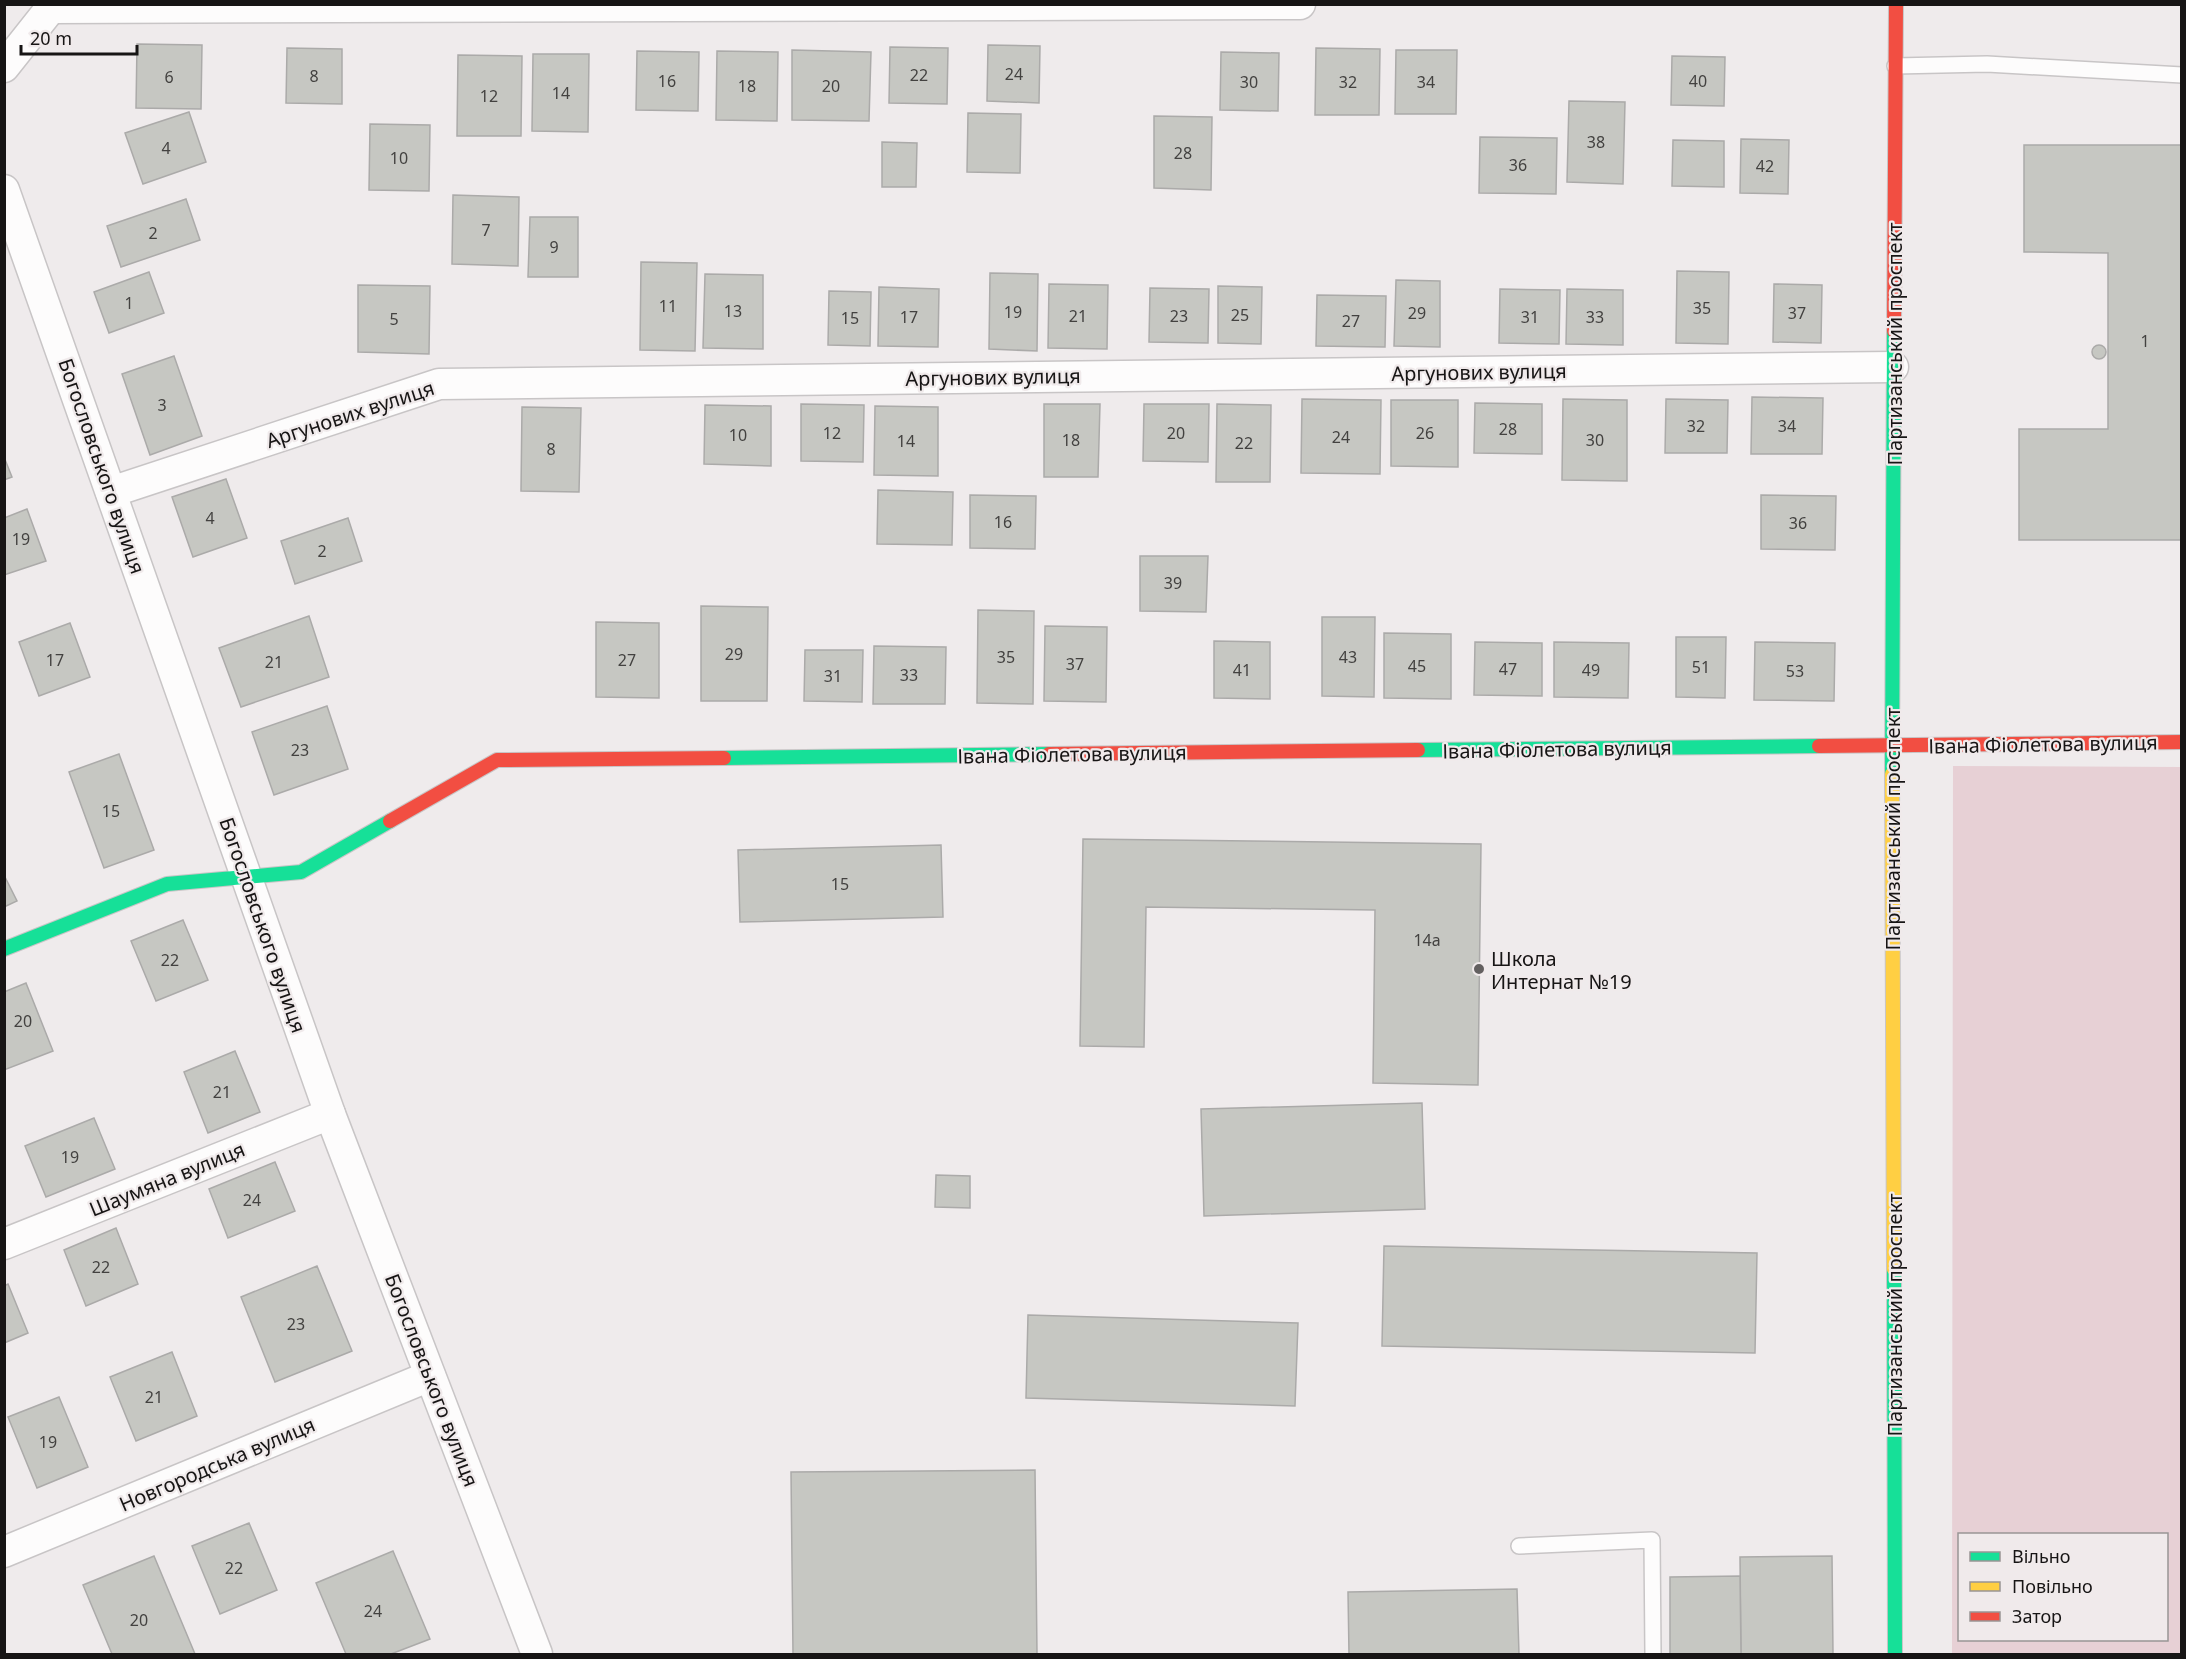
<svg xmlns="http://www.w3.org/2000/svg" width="2186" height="1659" font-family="'Noto Sans',sans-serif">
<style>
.green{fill:#e7d0d5;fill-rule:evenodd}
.building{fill:#c6c7c2;stroke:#abaaa9;stroke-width:1.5}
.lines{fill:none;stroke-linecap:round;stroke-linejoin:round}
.lane-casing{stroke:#c8c5c6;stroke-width:18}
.street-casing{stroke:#c8c5c6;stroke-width:33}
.fast-casing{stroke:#c8c5c6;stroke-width:16}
.slow-casing{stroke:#c8c5c6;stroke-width:16}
.jam-casing{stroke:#c8c5c6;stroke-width:16}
.lane{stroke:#fdfcfc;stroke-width:15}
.street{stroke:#fdfcfc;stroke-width:30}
.fast{stroke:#16e098;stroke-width:14}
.slow{stroke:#ffcf43;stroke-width:14}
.jam{stroke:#f24e42;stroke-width:14}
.poi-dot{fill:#636060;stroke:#f0eaeb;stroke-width:2}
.labels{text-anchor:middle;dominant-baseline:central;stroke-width:4.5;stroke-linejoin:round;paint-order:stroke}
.number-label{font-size:16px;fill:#434240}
.street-label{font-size:20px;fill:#171515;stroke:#f0eaeb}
.poi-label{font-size:20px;fill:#171515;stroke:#f0eaeb;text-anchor:start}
</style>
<rect width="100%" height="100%" fill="#efebec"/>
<path class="green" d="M1953,766L2181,767V1654H1952ZM1960,1534H2166V1640H1960Z"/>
<g class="building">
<path d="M137,44L202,45L201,109L136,108Z"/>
<path d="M988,45L1040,46L1039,103L987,101Z"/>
<path d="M890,47L948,48L947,104L889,103Z"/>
<path d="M287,48L342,49V104L286,103Z"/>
<path d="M1316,48L1380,49L1379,115H1315Z"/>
<path d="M792,50L871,52L869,121L792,120Z"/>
<path d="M1396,50H1457L1456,114H1395Z"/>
<path d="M637,51L699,52L698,111L636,110Z"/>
<path d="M717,51L778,52L777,121L716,120Z"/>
<path d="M1221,52L1279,53L1278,111L1220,110Z"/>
<path d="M533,54H589L588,132L532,131Z"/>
<path d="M458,55L522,56L521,136H457Z"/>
<path d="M1672,56L1725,57L1724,106L1671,105Z"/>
<path d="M1569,101L1625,102L1623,184L1567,182Z"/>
<path d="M189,112L206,162L143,184L125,133Z"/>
<path d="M968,113L1021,114L1020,173L967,172Z"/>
<path d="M1154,116L1212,117L1211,190L1154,188Z"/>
<path d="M370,124L430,125L429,191L369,190Z"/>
<path d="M1480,137L1557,138L1556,194L1479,193Z"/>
<path d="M1741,139L1789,140L1788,194L1740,193Z"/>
<path d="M1673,140L1724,141V187L1672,186Z"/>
<path d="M882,142L917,143L916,187H882Z"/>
<path d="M2024,145H2182V540H2019V429H2108V253L2024,252Z"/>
<path d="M453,195L519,197L518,266L452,264Z"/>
<path d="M186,199L200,240L121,267L107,226Z"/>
<path d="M530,217H578V277H528Z"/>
<path d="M641,262L697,263L695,351L640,350Z"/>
<path d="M1677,271L1729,272L1728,344L1676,343Z"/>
<path d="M149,272L164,313L109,333L94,292Z"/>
<path d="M990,273L1038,274L1037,351L989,349Z"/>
<path d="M705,274L763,275V349L703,348Z"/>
<path d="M1396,280L1440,281V347L1394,346Z"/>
<path d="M1049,284L1108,285L1107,349L1048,348Z"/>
<path d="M1774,284L1822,285L1821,343L1773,342Z"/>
<path d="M358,285L430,286L429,354L358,352Z"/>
<path d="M1218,286L1262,287L1261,344L1218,343Z"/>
<path d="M879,287L939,289L938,347L878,346Z"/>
<path d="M1150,288L1209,289L1208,343L1149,342Z"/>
<path d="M1500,289L1560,290L1559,344L1499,343Z"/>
<path d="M1567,289L1623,290V345L1566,344Z"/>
<path d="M829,291L871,292L870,346L828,345Z"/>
<path d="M1317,295L1386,296L1385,347L1316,346Z"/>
<circle cx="2099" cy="352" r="7"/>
<path d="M174,356L202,436L150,455L122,374Z"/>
<path d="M1752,397L1823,398L1822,454H1751Z"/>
<path d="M1302,399L1381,400L1380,474L1301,473Z"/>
<path d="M1563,399L1627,400V481L1562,480Z"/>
<path d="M1666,399L1728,400L1727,453H1665Z"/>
<path d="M1391,400H1458V467L1391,466Z"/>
<path d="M1475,403L1542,404V454L1474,453Z"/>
<path d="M801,404L864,405L863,462L801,461Z"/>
<path d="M1044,404H1100L1098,477H1044Z"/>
<path d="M1144,404H1209L1208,462L1143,461Z"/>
<path d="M1217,404L1271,405L1270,482H1216Z"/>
<path d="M705,405L771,406V466L704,464Z"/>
<path d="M875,406L938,407V476L874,475Z"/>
<path d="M522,407L581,408L579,492L521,491Z"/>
<path d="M4,457L12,477L4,480Z"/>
<path d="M226,479L247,538L193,557L172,497Z"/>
<path d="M878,490L953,492L952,545L877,544Z"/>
<path d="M970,495L1036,496L1035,549L970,548Z"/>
<path d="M1761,495L1836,496L1835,550L1761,549Z"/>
<path d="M27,509L46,561L4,575V518Z"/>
<path d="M348,518L362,561L295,584L281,541Z"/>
<path d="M1140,556H1208L1206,612L1140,611Z"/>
<path d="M701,606L768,607L767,701H701Z"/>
<path d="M978,610L1034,611L1033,704L977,703Z"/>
<path d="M309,616L329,677L241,707L219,648Z"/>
<path d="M1322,617H1375L1374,697L1322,696Z"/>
<path d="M596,622L659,623V698L596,697Z"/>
<path d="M70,623L90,677L39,696L19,642Z"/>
<path d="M1045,626L1107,627L1106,702L1044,701Z"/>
<path d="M1384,633L1451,634V699L1384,698Z"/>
<path d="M1676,637H1726L1725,698L1676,697Z"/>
<path d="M1214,641L1270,642V699L1214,698Z"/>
<path d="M1475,642L1542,643V696L1474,695Z"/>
<path d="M1554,642L1629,643L1628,698L1554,697Z"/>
<path d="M1755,642L1835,643L1834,701L1754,700Z"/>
<path d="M874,646L946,647L945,704H873Z"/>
<path d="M805,650H863L862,702L804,701Z"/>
<path d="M327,706L348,769L274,795L252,732Z"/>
<path d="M119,754L154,850L104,868L69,772Z"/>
<path d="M1083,839L1481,844L1478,1085L1373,1083L1375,910L1146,907L1144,1047L1080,1046Z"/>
<path d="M941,845L943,917L740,922L738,850Z"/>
<path d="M4,875L17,901L4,907Z"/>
<path d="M183,920L208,980L156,1001L131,941Z"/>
<path d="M26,983L53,1051L4,1070V992Z"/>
<path d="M235,1051L260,1112L208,1133L184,1072Z"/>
<path d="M1422,1103L1425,1209L1204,1216L1201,1109Z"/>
<path d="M94,1118L115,1169L46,1197L25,1146Z"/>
<path d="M275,1162L295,1211L228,1238L209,1189Z"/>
<path d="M936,1175L970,1176V1208L935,1207Z"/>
<path d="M116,1228L138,1284L86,1306L64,1250Z"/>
<path d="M1384,1246L1757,1253L1755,1353L1382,1346Z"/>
<path d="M317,1266L352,1351L275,1382L241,1297Z"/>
<path d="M8,1284L28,1333L4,1343V1286Z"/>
<path d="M1028,1315L1298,1323L1295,1406L1026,1398Z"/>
<path d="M172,1352L197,1416L136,1441L110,1377Z"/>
<path d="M59,1397L88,1467L37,1488L8,1417Z"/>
<path d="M1035,1470L1037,1654H793L791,1472Z"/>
<path d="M249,1523L277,1590L220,1614L192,1546Z"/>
<path d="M393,1551L430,1639L391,1654H346L316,1583Z"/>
<path d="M154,1556L195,1654H112L83,1585Z"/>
<path d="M1832,1556L1833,1654H1741L1740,1557Z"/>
<path d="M1740,1576L1741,1654H1670V1577Z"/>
<path d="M1517,1589L1519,1654H1349L1348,1592Z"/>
</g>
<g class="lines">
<defs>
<g id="lane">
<path d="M1895,66L1987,64L2182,75"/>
<path d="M1519,1546L1652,1540L1653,1654"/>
</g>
<g id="street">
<path d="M51,8L1300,4"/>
<path d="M4,67L54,4"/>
<path d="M4,190L330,1114L537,1654"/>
<path d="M111,492L439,384L1893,367"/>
<path d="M4,1244L330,1114"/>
<path d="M4,1552L430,1376"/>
</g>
<g id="fast">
<path d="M1418,750L1819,746"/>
<path d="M724,758L1049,754"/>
<path d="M1892,774L1894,331"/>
<path d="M4,949L167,884L301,872L390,821"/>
<path d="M1894,1269L1895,1654"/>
</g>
<path id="slow" d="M1892,774L1894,1269"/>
<g id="jam">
<path d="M1894,331L1896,4"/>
<path d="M1819,746L2182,742"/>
<path d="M1049,754L1418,750"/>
<path d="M390,821L497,760L724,758"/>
</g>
</defs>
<use href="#lane" class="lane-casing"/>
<use href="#street" class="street-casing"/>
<use href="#fast" class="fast-casing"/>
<use href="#slow" class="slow-casing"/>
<use href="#jam" class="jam-casing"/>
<use href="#lane" class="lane"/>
<use href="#street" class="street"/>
<use href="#fast" class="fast"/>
<use href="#slow" class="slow"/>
<use href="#jam" class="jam"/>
</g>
<circle class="poi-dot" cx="1479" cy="969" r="6"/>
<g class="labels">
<g class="number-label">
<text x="1014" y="74">24</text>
<text x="919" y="75">22</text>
<text x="314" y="76">8</text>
<text x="169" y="77">6</text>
<text x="667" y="81">16</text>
<text x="1698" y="81">40</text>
<text x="1249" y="82">30</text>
<text x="1348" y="82">32</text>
<text x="1426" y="82">34</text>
<text x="747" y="86">18</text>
<text x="831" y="86">20</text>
<text x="561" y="93">14</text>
<text x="489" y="96">12</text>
<text x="1596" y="142">38</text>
<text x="166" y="148">4</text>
<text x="1183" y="153">28</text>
<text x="399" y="158">10</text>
<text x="1518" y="165">36</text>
<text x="1765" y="166">42</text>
<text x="486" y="230">7</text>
<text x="153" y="233">2</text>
<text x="554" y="247">9</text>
<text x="129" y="303">1</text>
<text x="668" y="306">11</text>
<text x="1702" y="308">35</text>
<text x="733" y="311">13</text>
<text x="1013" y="312">19</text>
<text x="1417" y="313">29</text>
<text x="1797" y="313">37</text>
<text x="1240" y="315">25</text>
<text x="1078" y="316">21</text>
<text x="1179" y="316">23</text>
<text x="909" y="317">17</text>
<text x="1530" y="317">31</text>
<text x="1595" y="317">33</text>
<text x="850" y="318">15</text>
<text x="394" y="319">5</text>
<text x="1351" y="321">27</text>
<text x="2145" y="341">1</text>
<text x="162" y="405">3</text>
<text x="1696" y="426">32</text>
<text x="1787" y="426">34</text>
<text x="1508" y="429">28</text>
<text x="832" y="433">12</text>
<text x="1176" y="433">20</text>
<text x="1425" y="433">26</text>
<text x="738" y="435">10</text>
<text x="1341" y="437">24</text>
<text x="1071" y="440">18</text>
<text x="1595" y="440">30</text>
<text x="906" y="441">14</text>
<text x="1244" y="443">22</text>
<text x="551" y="449">8</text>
<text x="210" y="518">4</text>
<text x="1003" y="522">16</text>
<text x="1798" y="523">36</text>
<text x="21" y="539">19</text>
<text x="322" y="551">2</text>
<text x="1173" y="583">39</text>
<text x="734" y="654">29</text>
<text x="1006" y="657">35</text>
<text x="1348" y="657">43</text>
<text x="55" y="660">17</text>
<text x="627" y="660">27</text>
<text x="274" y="662">21</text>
<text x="1075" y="664">37</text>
<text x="1417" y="666">45</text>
<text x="1701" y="667">51</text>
<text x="1508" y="669">47</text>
<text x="1242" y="670">41</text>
<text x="1591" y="670">49</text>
<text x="1795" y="671">53</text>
<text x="909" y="675">33</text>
<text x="833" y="676">31</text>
<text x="300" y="750">23</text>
<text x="111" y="811">15</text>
<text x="840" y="884">15</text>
<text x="1427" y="940">14а</text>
<text x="170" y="960">22</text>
<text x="23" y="1021">20</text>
<text x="222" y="1092">21</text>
<text x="70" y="1157">19</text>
<text x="252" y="1200">24</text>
<text x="101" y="1267">22</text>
<text x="296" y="1324">23</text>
<text x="154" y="1397">21</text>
<text x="48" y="1442">19</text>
<text x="234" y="1568">22</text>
<text x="373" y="1611">24</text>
<text x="139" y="1620">20</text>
</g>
<g class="street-label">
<text transform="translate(1894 344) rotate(-90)">Партизанський проспект</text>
<text transform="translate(1479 372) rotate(-1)">Аргунових вулиця</text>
<text transform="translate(993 377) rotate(-1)">Аргунових вулиця</text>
<text transform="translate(350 414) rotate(-18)">Аргунових вулиця</text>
<text transform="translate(102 466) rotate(71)">Богословського вулиця</text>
<text transform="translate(2043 744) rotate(-1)">Івана Фіолетова вулиця</text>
<text transform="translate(1557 749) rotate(-1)">Івана Фіолетова вулиця</text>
<text transform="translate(1072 754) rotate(-1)">Івана Фіолетова вулиця</text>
<text transform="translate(1892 829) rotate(-90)">Партизанський проспект</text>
<text transform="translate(263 925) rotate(71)">Богословського вулиця</text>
<text transform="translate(167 1179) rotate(-22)">Шаумяна вулиця</text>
<text transform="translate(1894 1315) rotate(-90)">Партизанський проспект</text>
<text transform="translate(432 1380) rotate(69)">Богословського вулиця</text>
<text transform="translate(217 1464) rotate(-23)">Новгородська вулиця</text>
</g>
<g class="poi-label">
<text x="1491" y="958">Школа<tspan x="1491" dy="23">Интернат №19</tspan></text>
</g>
</g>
<rect width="2186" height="1659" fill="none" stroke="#171515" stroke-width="12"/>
<rect x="1958" y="1533" width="210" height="108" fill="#f0eaeb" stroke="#999595" stroke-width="1.5"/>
<rect x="1970" y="1552" width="30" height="9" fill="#16e098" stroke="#999595" stroke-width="1.5"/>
<text x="2012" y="1563" font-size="18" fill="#171515">Вільно</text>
<rect x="1970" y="1582" width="30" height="9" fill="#ffcf43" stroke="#999595" stroke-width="1.5"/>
<text x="2012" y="1593" font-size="18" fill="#171515">Повільно</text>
<rect x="1970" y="1612" width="30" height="9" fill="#f24e42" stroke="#999595" stroke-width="1.5"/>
<text x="2012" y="1623" font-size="18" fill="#171515">Затор</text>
<path d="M21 45v9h116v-9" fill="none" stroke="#171515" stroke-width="3"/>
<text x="30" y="45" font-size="18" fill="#171515" stroke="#f0eaeb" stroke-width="4.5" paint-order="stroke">20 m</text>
</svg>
